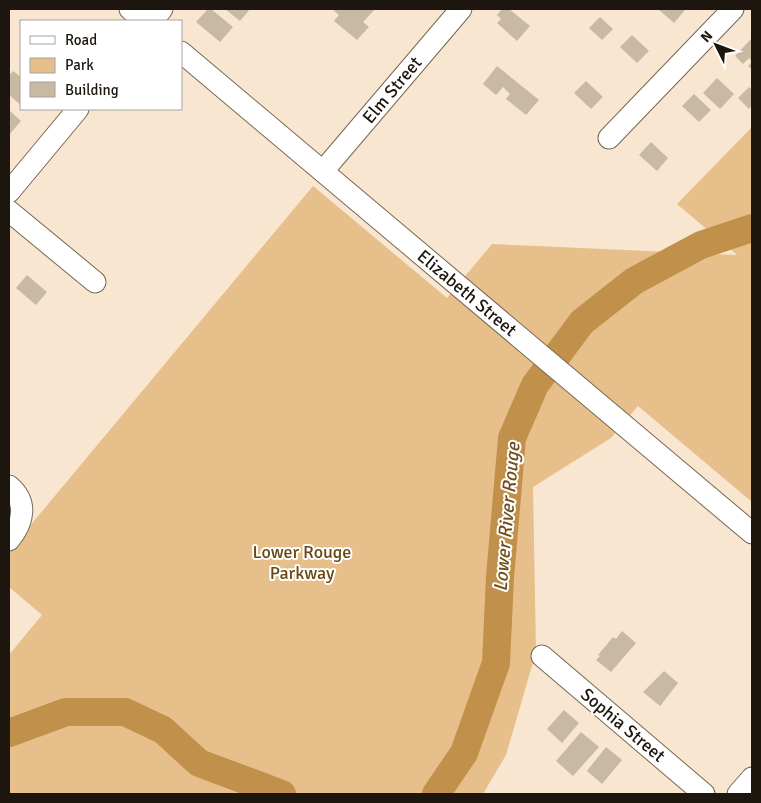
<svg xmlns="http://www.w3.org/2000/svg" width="761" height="803" font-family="Signika,sans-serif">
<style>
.green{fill:#e6bf8a}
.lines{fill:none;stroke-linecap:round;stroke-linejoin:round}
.river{stroke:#c1904a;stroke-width:28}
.building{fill:#c9b8a2}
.minor-casing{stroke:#776853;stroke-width:23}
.minor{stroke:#fff;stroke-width:21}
.labels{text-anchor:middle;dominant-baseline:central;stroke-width:4;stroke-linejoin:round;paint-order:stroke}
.street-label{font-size:18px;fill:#1c160e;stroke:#fff}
.park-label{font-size:18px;fill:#694710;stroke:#fff}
.water-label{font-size:19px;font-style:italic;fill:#704e19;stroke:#fff}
</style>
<rect width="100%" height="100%" fill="#f8e6d0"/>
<path class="green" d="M752,127V502L638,406L611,438L533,487L536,652L506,755L483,794H9V655L42,615L9,587V551L313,186L447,298L492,244L737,255L677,204Z"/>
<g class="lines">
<g class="river">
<path d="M9,733L66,712H125L163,730L199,763L282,794"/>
<path d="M436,794L464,753L496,663L500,577L512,438L535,385L582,322L634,281L701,245L752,228"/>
</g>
</g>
<g class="building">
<path d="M208,9H211L233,27L220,42L196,22Z"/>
<path d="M225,9H250L240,21Z"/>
<path d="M332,9H375L363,22L369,27L357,40L334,21L339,15Z"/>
<path d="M502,9H509L530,26L517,41L497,23L501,19L497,15Z"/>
<path d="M658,9H684L685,10L674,23Z"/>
<path d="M600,17L613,29L602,40L589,28Z"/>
<path d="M632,35L649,51L637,63L620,47Z"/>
<path d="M752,38V70L748,66L752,62L749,58L743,64L735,56Z"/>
<path d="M497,66L539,100L526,115L506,99L510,94L503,87L496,95L483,84Z"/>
<path d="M13,71L21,77V105L9,95V76Z"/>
<path d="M717,78L734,94L720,109L703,93Z"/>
<path d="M586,81L603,97L591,109L574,93Z"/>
<path d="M749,87L752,90V105L749,109L738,98Z"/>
<path d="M694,94L711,110L699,122L682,106Z"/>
<path d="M9,110L21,121L9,135Z"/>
<path d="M651,142L668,158L657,171L639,155Z"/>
<path d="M27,275L47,292L36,305L16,288Z"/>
<path d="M622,631L636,643L611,672L596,660L600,656L598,655L613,637L616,639Z"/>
<path d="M664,671L678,683L660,706L643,692Z"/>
<path d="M564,710L579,723L562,743L547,729Z"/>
<path d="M581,732L599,747L573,776L556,761Z"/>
<path d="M606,747L622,760L602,784L587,771Z"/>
</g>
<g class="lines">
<defs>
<g id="minor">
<path d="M130,9L145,21"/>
<path d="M152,21L162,9"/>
<path d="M181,52L752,533"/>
<path d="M609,138L733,9"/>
<path d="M323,171L461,9"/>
<path d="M9,192L78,109"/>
<path d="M9,211L95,282"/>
<path d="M9,486C28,502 24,522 9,540"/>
<path d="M542,656L704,794"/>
<path d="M738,794L752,778"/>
</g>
</defs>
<use href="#minor" class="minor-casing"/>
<use href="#minor" class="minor"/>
</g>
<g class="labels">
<g class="street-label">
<text transform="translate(392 90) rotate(-50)">Elm Street</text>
<text transform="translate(467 293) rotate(40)">Elizabeth Street</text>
<text transform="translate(623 725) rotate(40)">Sophia Street</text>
</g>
<g class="park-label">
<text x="302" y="552">Lower Rouge<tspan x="302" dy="21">Parkway</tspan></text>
</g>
<g class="water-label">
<text transform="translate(507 517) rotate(-85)">Lower River Rouge</text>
</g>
</g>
<rect width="761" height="803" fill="none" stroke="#1c160e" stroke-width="20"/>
<rect x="20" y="20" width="162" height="90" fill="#ffffff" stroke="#a4a29f"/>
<rect x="30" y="36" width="25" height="8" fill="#ffffff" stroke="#a4a29f"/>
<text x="65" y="45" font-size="15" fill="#1c160e">Road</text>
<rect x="30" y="58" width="25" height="15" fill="#e6bf8a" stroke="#a4a29f"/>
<text x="65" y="70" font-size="15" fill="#1c160e">Park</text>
<rect x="30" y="82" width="25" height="15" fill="#c9b8a2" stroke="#a4a29f"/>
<text x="65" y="95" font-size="15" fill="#1c160e">Building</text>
<g transform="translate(716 45) rotate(312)" stroke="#ffffff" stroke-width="4" paint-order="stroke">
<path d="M0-4L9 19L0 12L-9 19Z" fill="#1c160e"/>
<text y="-8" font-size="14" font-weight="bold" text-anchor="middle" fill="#1c160e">N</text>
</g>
</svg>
